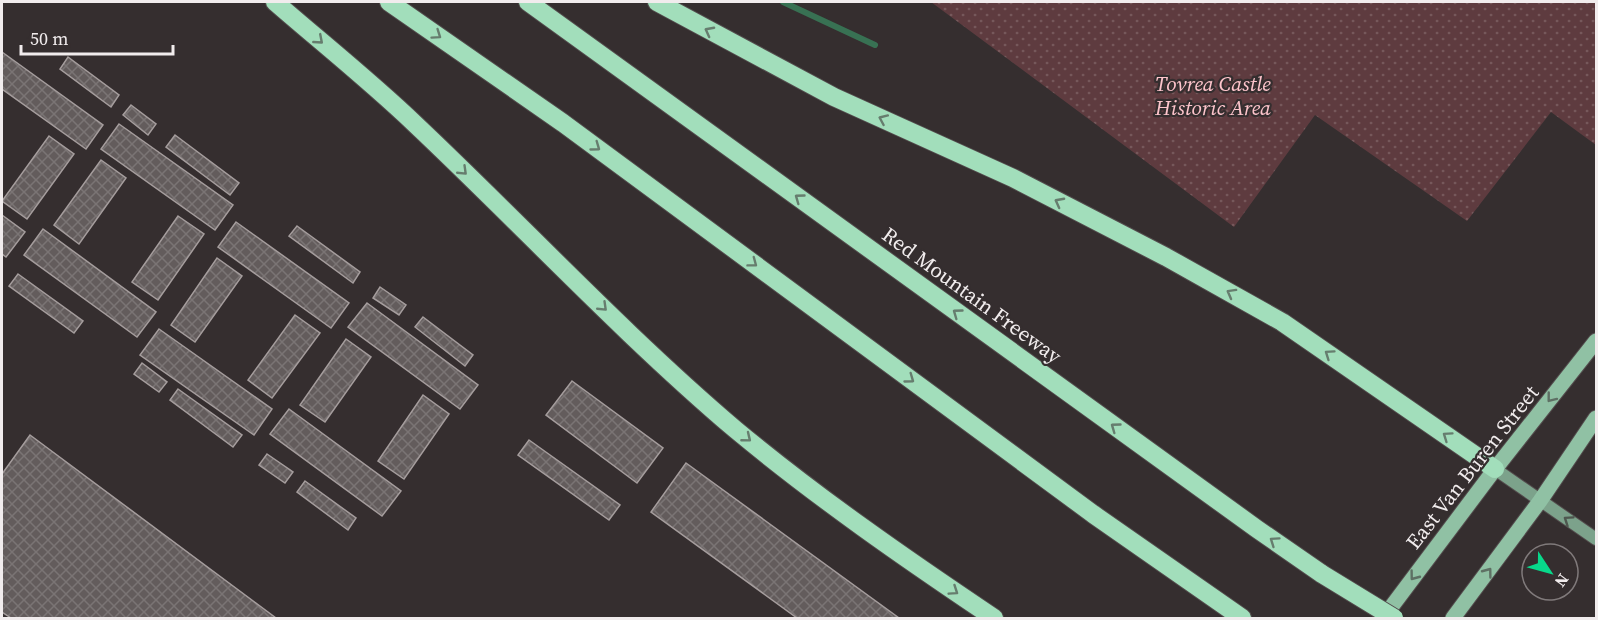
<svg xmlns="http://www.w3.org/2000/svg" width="1598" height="620" font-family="'Source Serif 4',serif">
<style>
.green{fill:url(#green-dots)}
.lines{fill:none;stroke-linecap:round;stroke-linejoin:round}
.stream{stroke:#387153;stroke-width:6}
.building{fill:url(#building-cross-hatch);stroke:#a59d9d;stroke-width:1.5}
.secondary-casing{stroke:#534c4d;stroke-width:14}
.primary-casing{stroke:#534c4d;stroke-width:17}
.highway-casing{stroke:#534c4d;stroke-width:20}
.secondary{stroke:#7ca28b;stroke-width:12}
.primary{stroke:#90c1a4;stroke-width:15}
.highway{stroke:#a2debb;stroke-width:18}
.highway-bridge-casing{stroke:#534c4d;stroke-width:20;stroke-linecap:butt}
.highway-bridge{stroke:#a2debb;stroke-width:18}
.oneway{stroke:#667d6e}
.oneway2{stroke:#5e7064}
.oneway3{stroke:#4e574f}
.labels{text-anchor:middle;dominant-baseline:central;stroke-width:4.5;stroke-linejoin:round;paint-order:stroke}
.park-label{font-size:21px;font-style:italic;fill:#fec5cc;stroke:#352e2f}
.street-label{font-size:21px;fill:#f1eced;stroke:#352e2f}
</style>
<defs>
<pattern id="green-dots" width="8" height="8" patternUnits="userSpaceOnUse" patternTransform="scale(1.5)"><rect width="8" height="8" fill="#5e3b3f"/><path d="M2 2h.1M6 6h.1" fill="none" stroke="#76585b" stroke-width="1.8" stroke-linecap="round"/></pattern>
<pattern id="building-cross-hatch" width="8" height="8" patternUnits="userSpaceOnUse" patternTransform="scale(1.5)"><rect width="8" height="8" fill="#635c5c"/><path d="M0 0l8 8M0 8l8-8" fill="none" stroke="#7a7474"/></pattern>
</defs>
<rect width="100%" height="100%" fill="#352e2f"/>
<path class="green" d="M931,2H1596V145L1551,112L1467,221L1315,115L1234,227Z"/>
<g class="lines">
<path class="stream" d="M783,2L875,45"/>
</g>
<g class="building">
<path d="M2,52L103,125L86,149L2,89Z"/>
<path d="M68,57L119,95L111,107L60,69Z"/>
<path d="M131,105L156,124L148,135L123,115Z"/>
<path d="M119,124L233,205L215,230L101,149Z"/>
<path d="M175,135L239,183L230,195L166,147Z"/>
<path d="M49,136L74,154L27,219L2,201Z"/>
<path d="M101,160L126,178L79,244L54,225Z"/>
<path d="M2,215L25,232L6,257L2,254Z"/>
<path d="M178,216L204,234L158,300L132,282Z"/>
<path d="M236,222L349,303L331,328L218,247Z"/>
<path d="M297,226L360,272L353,283L289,236Z"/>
<path d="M43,229L156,312L137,337L24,255Z"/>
<path d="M217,258L242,276L195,342L171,325Z"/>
<path d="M18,274L83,321L74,333L9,286Z"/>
<path d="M380,287L406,305L399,315L373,298Z"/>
<path d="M367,303L478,385L460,409L348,327Z"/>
<path d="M295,315L320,333L272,398L248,380Z"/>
<path d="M423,317L473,355L465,366L415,327Z"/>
<path d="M159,329L272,409L254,435L140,355Z"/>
<path d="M346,339L371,357L325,422L300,405Z"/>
<path d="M142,363L167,382L159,392L134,374Z"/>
<path d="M572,381L663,448L637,483L546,415Z"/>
<path d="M178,389L242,435L233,447L170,400Z"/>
<path d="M423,395L449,414L404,479L378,461Z"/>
<path d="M289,409L401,491L382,516L270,434Z"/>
<path d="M30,435L276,618H11L2,612V474Z"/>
<path d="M529,440L620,505L609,520L518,455Z"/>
<path d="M267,454L293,472L285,483L259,465Z"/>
<path d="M686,463L899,618H797L651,512Z"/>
<path d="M305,481L356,518L348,530L297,492Z"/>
</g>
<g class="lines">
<defs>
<path id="secondary" d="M1495,469L1596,539"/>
<g id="primary">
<path d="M1383,618L1495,469L1596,341"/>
<path d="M1453,618L1540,501L1596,418"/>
</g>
<g id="highway">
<path d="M275,2C321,42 370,81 415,124C522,225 623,334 736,430C818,498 906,559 994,618"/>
<path d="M389,2L563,123L1093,514L1242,618"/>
<path d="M528,2L1257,529L1322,574"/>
<path d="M657,2L834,97L1013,178L1166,257L1282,322L1495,469"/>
</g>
</defs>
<use href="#secondary" class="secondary-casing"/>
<use href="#primary" class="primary-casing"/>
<use href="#highway" class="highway-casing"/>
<use href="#secondary" class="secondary"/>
<use href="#primary" class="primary"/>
<use href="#highway" class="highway"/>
<defs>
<path id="highway-bridge" d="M1322,574L1394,618"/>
</defs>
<use href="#highway-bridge" class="highway-bridge-casing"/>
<use href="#highway-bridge" class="highway-bridge"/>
</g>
<defs><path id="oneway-chevron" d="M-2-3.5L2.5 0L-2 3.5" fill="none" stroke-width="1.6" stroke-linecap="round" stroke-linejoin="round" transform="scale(1.5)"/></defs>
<g class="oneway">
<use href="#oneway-chevron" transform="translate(709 31) rotate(-152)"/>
<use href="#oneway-chevron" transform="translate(437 35) rotate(35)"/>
<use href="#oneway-chevron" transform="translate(319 40) rotate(41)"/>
<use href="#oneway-chevron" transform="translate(883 119) rotate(-156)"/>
<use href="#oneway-chevron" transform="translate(596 147) rotate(36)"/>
<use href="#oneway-chevron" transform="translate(463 171) rotate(44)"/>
<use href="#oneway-chevron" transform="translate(799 198) rotate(-144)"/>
<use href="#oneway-chevron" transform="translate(1059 202) rotate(-152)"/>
<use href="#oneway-chevron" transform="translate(753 263) rotate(37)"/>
<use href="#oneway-chevron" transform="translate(1231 293) rotate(-151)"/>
<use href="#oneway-chevron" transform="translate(603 307) rotate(44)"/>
<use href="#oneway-chevron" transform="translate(957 313) rotate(-144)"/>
<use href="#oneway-chevron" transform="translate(1329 354) rotate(-145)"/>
<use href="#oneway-chevron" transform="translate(910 379) rotate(36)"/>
<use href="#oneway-chevron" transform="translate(1115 427) rotate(-144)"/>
<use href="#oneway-chevron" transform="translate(1447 436) rotate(-145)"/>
<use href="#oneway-chevron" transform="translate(747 438) rotate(39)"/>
<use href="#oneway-chevron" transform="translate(1274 541) rotate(-145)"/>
<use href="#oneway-chevron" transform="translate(954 591) rotate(34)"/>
</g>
<g class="oneway2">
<use href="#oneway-chevron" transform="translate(1551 398) rotate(128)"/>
<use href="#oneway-chevron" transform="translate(1488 572) rotate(-53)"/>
<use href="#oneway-chevron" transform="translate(1414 576) rotate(127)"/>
</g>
<use class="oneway3" href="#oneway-chevron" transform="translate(1568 520) rotate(-146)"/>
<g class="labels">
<g class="park-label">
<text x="1213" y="83">Tovrea Castle<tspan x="1213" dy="24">Historic Area</tspan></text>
</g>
<g class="street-label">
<text transform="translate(972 295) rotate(36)">Red Mountain Freeway</text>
<text transform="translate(1472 467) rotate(-52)">East Van Buren Street</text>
</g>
</g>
<rect width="1598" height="620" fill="none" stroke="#f1eced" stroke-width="6"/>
<g transform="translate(1550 572) rotate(126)"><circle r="28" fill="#352e2f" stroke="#807a7b" stroke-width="1.5"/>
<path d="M0-4.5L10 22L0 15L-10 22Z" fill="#08d98b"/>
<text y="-9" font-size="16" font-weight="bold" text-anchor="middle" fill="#f1eced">N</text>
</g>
<path d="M21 45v9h152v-9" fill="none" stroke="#f1eced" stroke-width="3"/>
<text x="30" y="45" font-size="18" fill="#f1eced" stroke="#352e2f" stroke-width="4.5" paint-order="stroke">50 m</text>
</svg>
